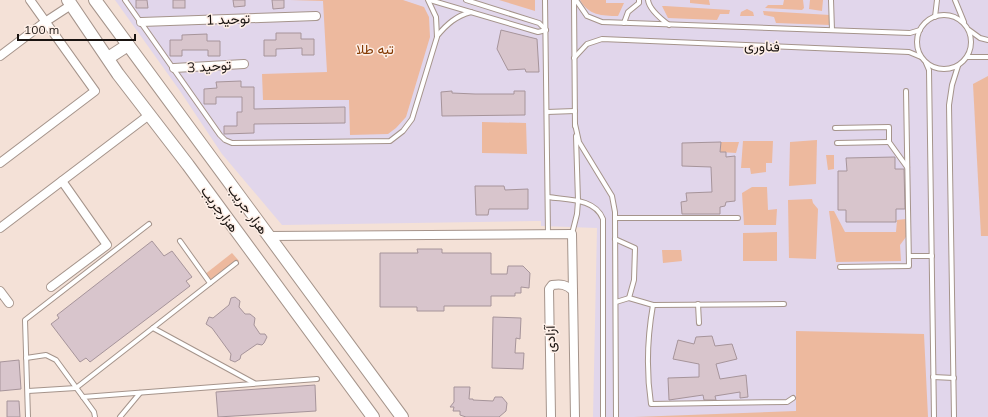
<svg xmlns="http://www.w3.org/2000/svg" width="988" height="417" font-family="Mulish,Vazirmatn,sans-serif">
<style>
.education{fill:#e1d6eb}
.green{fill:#edb99e}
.building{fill:#d8c5cc;stroke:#a6949a}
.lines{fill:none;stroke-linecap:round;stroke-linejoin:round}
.service-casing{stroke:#a5948b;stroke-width:6}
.minor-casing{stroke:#a5948b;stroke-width:10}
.primary-casing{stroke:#a5948b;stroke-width:14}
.service{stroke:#fff;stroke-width:4}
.minor{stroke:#fff;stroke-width:8}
.primary{stroke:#fff;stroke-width:12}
.labels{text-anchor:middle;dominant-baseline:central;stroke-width:3;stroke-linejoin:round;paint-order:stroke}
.street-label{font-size:14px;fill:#191310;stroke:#feefe7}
.park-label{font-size:14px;fill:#853b04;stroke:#feefe7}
</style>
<rect width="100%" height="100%" fill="#f4e1d7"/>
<path class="education" d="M115,0H988V417H593L597,228L541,226V221H534L282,225L222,154L180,91Z"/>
<g class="green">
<path d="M290,0H403L424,7L429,17L430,37L406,117L396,128L388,134L350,135L349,100H263L262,74L327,72L323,1Z"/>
<path d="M499,0H535V11Z"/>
<path d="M580,0H606V3H624L618,16C602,16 588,15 580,0Z"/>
<path d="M690,0H709L710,5L690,3Z"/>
<path d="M784,0H803L804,8L802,10L765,8L768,5H783Z"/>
<path d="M810,0H823L822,11L809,9Z"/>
<path d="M662,6H665L730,10L729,14H720L717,20L668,18Z"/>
<path d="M747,9L753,12L754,16H740L741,12Z"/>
<path d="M763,11L830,15V25L776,23L774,17L764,15Z"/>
<path d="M988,76V236H981L973,84Z"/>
<path d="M482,122L526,123L527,154L482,153Z"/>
<path d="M817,140L816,184L789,186L790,142Z"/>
<path d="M743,141H773L772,163H766V172L751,174L750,168H741Z"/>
<path d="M721,142H739L736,153L720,152Z"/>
<path d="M826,155H834V169L828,170Z"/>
<path d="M752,187H767L768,210L777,209L776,225H744L742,193Z"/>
<path d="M812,199L813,203L818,209L816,259L789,258L788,200Z"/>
<path d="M829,211H834L845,232H896L897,220L906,219V237L900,245L901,261L836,262Z"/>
<path d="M777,232V261H743V233Z"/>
<path d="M662,250H681L682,261L663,263Z"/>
<path d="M232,253L239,261L210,283L204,275Z"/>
<path d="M796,331L924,334L928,417H634L796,411Z"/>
</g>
<g class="building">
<path d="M136,0H147L148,8H136Z"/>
<rect x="173" y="0" width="12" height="8"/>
<path d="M233,0H245V6L234,7Z"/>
<path d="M272,0H284V8L273,9Z"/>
<path d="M501,30L537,39L539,72H526L525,69L508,70L497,49Z"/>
<path d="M276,33H301V39H314V55H302V48L276,49V56H264V40H276Z"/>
<path d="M207,34V41H220V56H208V50H182V56H170V40H182V35Z"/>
<path d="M241,81V87H254V109L345,107V123L254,124V133L224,134V126H237V112H242V97H216V104H204V89L217,88L216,82Z"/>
<path d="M452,91V93L475,94H514V91H525V115L442,116L441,92Z"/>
<path d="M721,142L720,152H726V157L735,156V201L726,202L725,206L720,207V214H682L681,202L687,201L686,193L712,192L711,167L682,166V143Z"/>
<path d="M895,157V169H904L905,209H896V222H846V210H838V171H847L846,158Z"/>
<path d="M475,186H504L505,190L528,189V209H489L488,215H476Z"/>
<path d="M152,241L164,256L172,251L192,277L186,281L190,286L90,362L86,358L80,362L51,324L59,318L57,315Z"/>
<path d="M417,249H442V253H491V274H507L508,266H523L530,273L529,288L521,287V293H515V296H491V306H444V311H417V307H380V253H418Z"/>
<path d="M235,297L240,301L239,307L245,314H250L255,318L254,325L260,334H265L267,337L264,343L262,345L257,344L241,355L240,359L235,362L230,360L231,354L212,328L206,324L209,317L213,318L229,305L231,298Z"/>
<path d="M493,317L521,318L520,339L516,338L515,353H524L523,369L492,368Z"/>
<path d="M712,336L715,346L732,344L737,359L716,364L720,379L746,375L748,397L740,398V392L715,396L716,400H704L703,395L669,400L668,378L699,377V364L673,359L678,340L694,344L696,337Z"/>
<path d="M19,360L21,389L0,391V362Z"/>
<path d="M315,385L316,411L218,417L216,392Z"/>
<path d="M454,387H470L469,399H473V400L493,401L495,397H502L507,403L506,411L499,417H466L460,415V411H453L454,407H450L454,402Z"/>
<path d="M7,401H19L20,417H7Z"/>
</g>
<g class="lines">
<defs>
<g id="service">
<path d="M125,0L220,135L225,140L232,143L390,141L403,131L412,119L437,37L436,17L428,0"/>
<path d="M430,0L538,32L546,30"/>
<path d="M466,0L539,23L546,30"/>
<path d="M545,0L548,234"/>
<path d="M574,0L575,126"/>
<path d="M576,0L587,16L602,22L910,33L920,30"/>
<path d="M648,0C649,9 661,19 669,25"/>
<path d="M831,0L832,30"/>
<path d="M955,0L964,22"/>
<circle cx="944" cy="42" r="27"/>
<path d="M935,17L937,0"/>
<path d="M624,23L628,12L639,3V0"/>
<path d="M969,30L980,38L988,40"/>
<path d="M437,36C447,24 456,16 471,12"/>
<path d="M968,57H988"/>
<path d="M574,58L587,44L602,39L909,52L921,57"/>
<path d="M926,63L929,70L934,417"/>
<path d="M547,112L575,111"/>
<path d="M575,124L579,142L612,196L615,212L616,417"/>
<path d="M835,128L889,127V142L907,167"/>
<path d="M837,143L889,142"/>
<path d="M548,197C567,200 595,198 603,219V417"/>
<path d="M615,218H738"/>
<path d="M572,234L577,214L578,201L576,136"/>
<path d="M615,239L635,248L634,280L629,298"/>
<path d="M180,241L210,283"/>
<path d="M909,256H932"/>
<path d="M840,267L909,266L906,91"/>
<path d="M616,302L629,298L653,305L784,304"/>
<path d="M698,304L699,323"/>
<path d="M653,305C647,339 646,370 651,404L787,402L793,398"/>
<path d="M153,328L254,383"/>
<path d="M26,358L46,355L56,360L94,412L95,417"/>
<path d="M933,377L954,378"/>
<path d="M28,391L76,388L236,263"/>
<path d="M83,397L317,379"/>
<path d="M28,417L25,320L149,224"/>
<path d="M120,417L140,393"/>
<path d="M954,417L949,105L952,85L958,66"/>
</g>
<g id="minor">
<path d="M141,22L316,16"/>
<path d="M0,56L45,22L71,5"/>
<path d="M174,68L244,64"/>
<path d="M0,163L95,91L30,0"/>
<path d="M0,228L149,115"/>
<path d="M268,236L572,234L573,291"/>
<path d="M51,287L107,245L62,181"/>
<path d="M0,291L9,303"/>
<path d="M551,417L549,289L552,285C561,284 566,284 573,291L575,417"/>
</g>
<g id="primary">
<path d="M68,0L118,74L188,165L373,417"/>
<path d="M95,0L402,417"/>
<path d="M108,58L128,45"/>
</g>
</defs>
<use href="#service" class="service-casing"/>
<use href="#minor" class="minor-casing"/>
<use href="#primary" class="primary-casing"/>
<use href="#service" class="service"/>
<use href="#minor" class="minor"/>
<use href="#primary" class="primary"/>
</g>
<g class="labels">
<g class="street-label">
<text transform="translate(228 19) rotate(-2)">توحید 1</text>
<text transform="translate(762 46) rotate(2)">فناوری</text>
<text transform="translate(209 66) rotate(-4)">توحید 3</text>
<text transform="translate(220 209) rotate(54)">هزارجریب</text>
<text transform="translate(248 209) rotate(54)">هزار جریب</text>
<text transform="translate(550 339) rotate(-91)">آزادی</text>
</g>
<g class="park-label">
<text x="375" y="49">تبه طلا</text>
</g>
</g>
<path d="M18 34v6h117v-6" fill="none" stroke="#191310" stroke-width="2"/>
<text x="24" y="34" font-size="12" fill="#191310" stroke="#feefe7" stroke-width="3" paint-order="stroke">100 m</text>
</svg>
